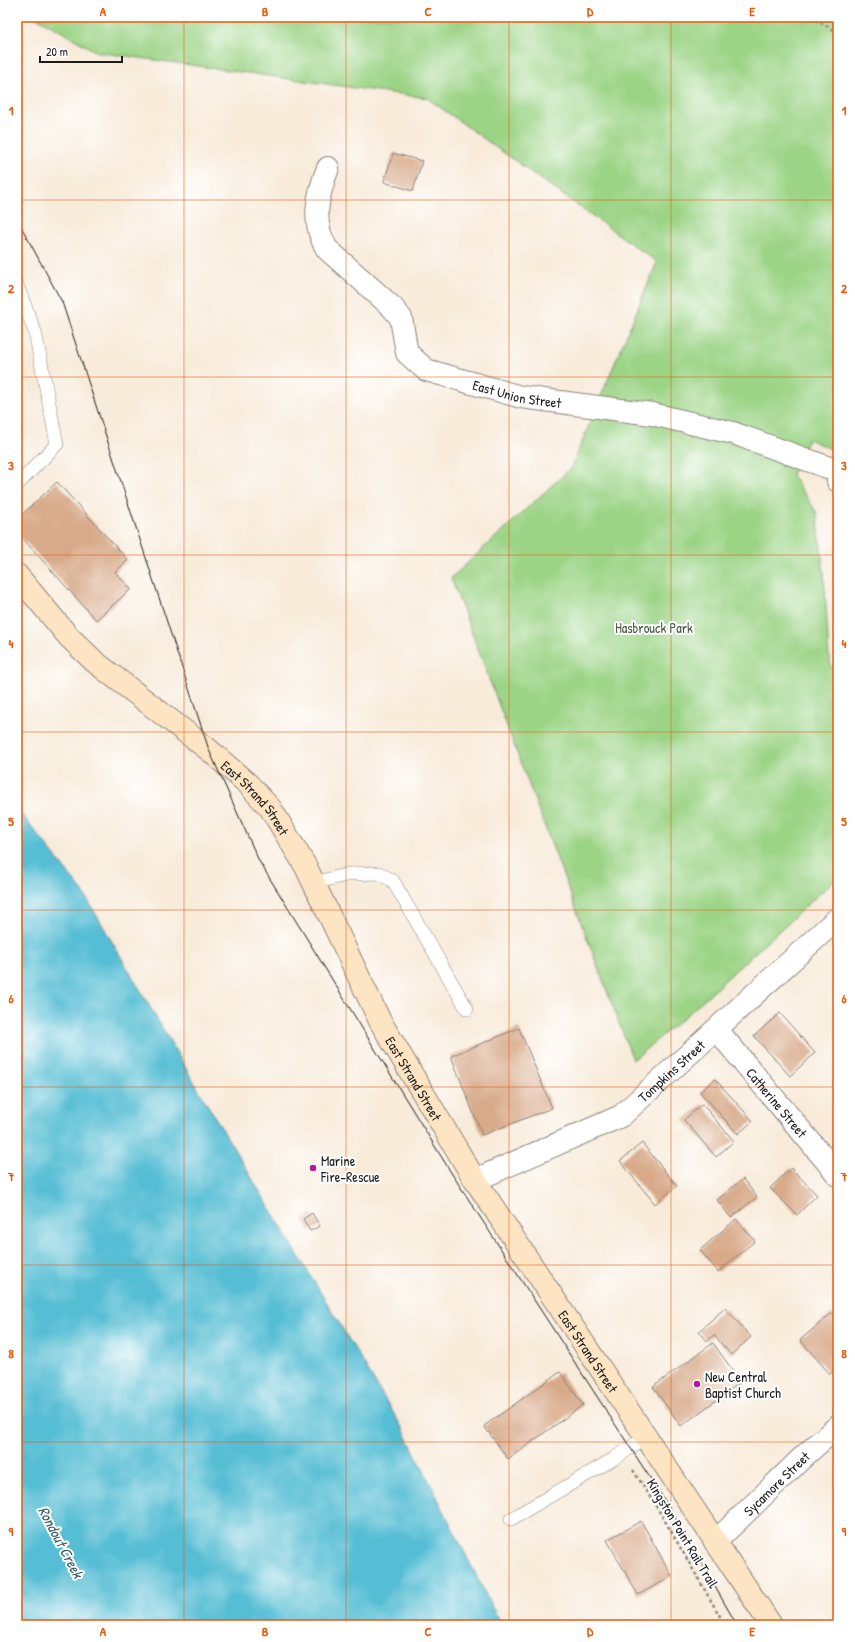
<svg xmlns="http://www.w3.org/2000/svg" width="855" height="1642" font-family="'Patrick Hand',sans-serif">
<style>
.green{fill:#9cd486;stroke:#5c7851}
.water{fill:#56bed4;stroke:#396d78}
.building{fill:#d8aa8a}
.lines{fill:none;stroke-linecap:round;stroke-linejoin:round}
.lane-casing{stroke:#8a847b;stroke-width:14}
.street-casing{stroke:#8a847b;stroke-width:24}
.secondary-casing{stroke:#8a847b;stroke-width:24}
.path{stroke:#8a847b;stroke-width:2.5;stroke-dasharray:3 3;stroke-linecap:butt}
.lane{stroke:#fff;stroke-width:13}
.street{stroke:#fff;stroke-width:22}
.secondary{stroke:#fde5c4;stroke-width:22}
.tram{stroke:#1c1c1c;stroke-width:1}
.grid{fill:none;stroke:#e8590c;stroke-width:1;stroke-opacity:0.55}
.poi-dot{fill:#b5179e;stroke:#fff;stroke-width:1.5}
.labels{text-anchor:middle;dominant-baseline:central;stroke-width:4;stroke-linejoin:round;paint-order:stroke}
.street-label{font-size:14px;fill:#1c1c1c;stroke:#fff}
.park-label{font-size:14px;fill:#495c41;stroke:#fff}
.poi-label{font-size:14px;fill:#1c1c1c;stroke:#fff;text-anchor:start}
.water-label{font-size:15px;font-style:italic;fill:#335d66;stroke:#fff}
.neatline{fill:none;stroke:#e8590c;stroke-width:1.5}
.grid-label{font-size:13px;text-anchor:middle;font-weight:bold;fill:#e8590c}
</style>
<rect width="100%" height="100%" fill="#fff"/>
<filter id="ink" filterUnits="userSpaceOnUse"><feTurbulence type="fractalNoise" baseFrequency=".025" numOctaves="2"/><feDisplacementMap in="SourceGraphic" scale="8" xChannelSelector="R" yChannelSelector="G"/><feConvolveMatrix kernelMatrix="1 2 1 2 8 2 1 2 1" color-interpolation-filters="sRGB"/></filter>
<filter id="wash" filterUnits="userSpaceOnUse"><feTurbulence type="fractalNoise" baseFrequency=".012" numOctaves="4" result="noise"/><feDisplacementMap in="SourceGraphic" scale="16" xChannelSelector="R" yChannelSelector="G"/><feGaussianBlur stdDeviation="0.9" result="paint"/><feColorMatrix in="noise" values="0 0 0 0 0 0 0 0 0 0 0 0 0 0 0 0 0 1.4 0 .05"/><feComposite in="paint" operator="in"/></filter>
<g filter="url(#wash)">
<rect width="100%" height="100%" fill="#f8ebda"/>
<path class="green" d="M36,17H838V452L808,439L792,475L817,513L824,574L829,656L838,695V877L690,1012L633,1060L451,578L571,468L657,262L427,98L97,52Z"/>
<path class="water" d="M17,808L83,892L198,1089L403,1429L501,1625H17Z"/>
<g id="blocks">
<g class="building">
<path d="M393,153L422,161L413,191L384,182Z"/>
<path d="M57,482L128,560L115,572L131,589L96,620L17,532V519Z"/>
<path d="M780,1013L815,1053L790,1076L754,1036Z"/>
<path d="M519,1028L552,1108L482,1135L451,1056Z"/>
<path d="M715,1079L753,1121L738,1134L700,1092Z"/>
<path d="M702,1104L734,1141L716,1157L684,1120Z"/>
<path d="M642,1143L677,1186L655,1204L620,1161Z"/>
<path d="M791,1168L817,1195L797,1215L770,1188Z"/>
<path d="M743,1179L757,1197L731,1218L717,1200Z"/>
<path d="M312,1213L320,1226L310,1231L303,1219Z"/>
<path d="M736,1219L755,1241L718,1272L700,1250Z"/>
<path d="M725,1308L751,1337L731,1355L714,1335L707,1341L699,1331Z"/>
<path d="M832,1313L838,1320V1367L830,1374L800,1340Z"/>
<path d="M713,1343L741,1382L681,1426L653,1387Z"/>
<path d="M560,1372L583,1405L508,1459L484,1426Z"/>
<path d="M641,1521L672,1576L638,1595L607,1540Z"/>
</g>
</g>
</g>
<g filter="url(#ink)">
<use href="#blocks" fill-opacity="0" stroke="#8a847b" stroke-width="1"/>
<g class="lines">
<defs>
<g id="lane">
<path d="M17,285L35,332L57,444L17,485"/>
<path d="M314,883L349,874L379,873L393,881L467,1009"/>
<path d="M511,1519L615,1458L646,1437"/>
</g>
<g id="street">
<path id="s1" d="M328,168C317,196 311,223 327,249L392,307L401,318L407,353L426,370L521,397L652,414L733,433L838,471V481"/>
<path id="s2" d="M717,1030L838,1175"/>
<path id="s3" d="M475,1180L621,1116L838,918"/>
<path id="s4" d="M715,1542L803,1457L838,1426"/>
</g>
<g id="secondary">
<path id="s5" d="M17,575L69,637L95,662L209,750L248,784L271,809L306,867L380,1021L475,1180L771,1625"/>
</g>
</defs>
<use href="#lane" class="lane-casing"/>
<use href="#street" class="street-casing"/>
<use href="#secondary" class="secondary-casing"/>
<g class="path">
<path d="M810,17L838,32"/>
<path d="M633,1470L661,1514L725,1625"/>
</g>
<use href="#lane" class="lane"/>
<use href="#street" class="street"/>
<use href="#secondary" class="secondary"/>
<path class="tram" d="M17,219L62,302L209,750L259,861L452,1174L669,1507L737,1625"/>
</g>
</g>
<path class="grid" d="M184,17V1625M346,17V1625M509,17V1625M671,17V1625M17,200H838M17,377H838M17,555H838M17,732H838M17,910H838M17,1087H838M17,1265H838M17,1442H838"/>
<g class="poi-dot">
<circle cx="313" cy="1168" r="4"/>
<circle cx="697" cy="1384" r="4"/>
</g>
<g class="labels">
<g class="street-label">
<text stroke="none"><textPath href="#s1" startOffset="341">East Union Street</textPath></text>
<text stroke="none"><textPath href="#s5" startOffset="328">East Strand Street</textPath></text>
<text stroke="none"><textPath href="#s3" startOffset="227">Tompkins Street</textPath></text>
<text stroke="none"><textPath href="#s5" startOffset="652">East Strand Street</textPath></text>
<text stroke="none"><textPath href="#s2" startOffset="94">Catherine Street</textPath></text>
<text stroke="none"><textPath href="#s5" startOffset="976">East Strand Street</textPath></text>
<text stroke="none"><textPath href="#s4" startOffset="85">Sycamore Street</textPath></text>
<text transform="translate(683 1533) rotate(59)">Kingston Point Rail Trail</text>
</g>
<g class="park-label">
<text x="654" y="627">Hasbrouck Park</text>
</g>
<g class="poi-label">
<text x="321" y="1160">Marine<tspan x="321" dy="16">Fire-Rescue</tspan></text>
<text x="705" y="1376">New Central<tspan x="705" dy="16">Baptist Church</tspan></text>
</g>
<g class="water-label">
<text transform="translate(61 1542) rotate(62)">Rondout Creek</text>
</g>
</g>
<rect width="855" height="1642" fill="none" stroke="#fff" stroke-width="44"/>
<path d="M40 56v6h82v-6" fill="none" stroke="#1c1c1c" stroke-width="2"/>
<text x="46" y="56" font-size="12" fill="#1c1c1c" stroke="#ffffff" stroke-width="3" paint-order="stroke">20 m</text>
<rect x="22" y="22" width="811" height="1598" class="neatline"/>
<g class="grid-label">
<text x="103" y="16">A</text>
<text x="265" y="16">B</text>
<text x="428" y="16">C</text>
<text x="590" y="16">D</text>
<text x="752" y="16">E</text>
<text x="11" y="115">1</text>
<text x="844" y="115">1</text>
<text x="11" y="293">2</text>
<text x="844" y="293">2</text>
<text x="11" y="470">3</text>
<text x="844" y="470">3</text>
<text x="11" y="648">4</text>
<text x="844" y="648">4</text>
<text x="11" y="826">5</text>
<text x="844" y="826">5</text>
<text x="11" y="1003">6</text>
<text x="844" y="1003">6</text>
<text x="11" y="1181">7</text>
<text x="844" y="1181">7</text>
<text x="11" y="1358">8</text>
<text x="844" y="1358">8</text>
<text x="11" y="1536">9</text>
<text x="844" y="1536">9</text>
<text x="103" y="1636">A</text>
<text x="265" y="1636">B</text>
<text x="428" y="1636">C</text>
<text x="590" y="1636">D</text>
<text x="752" y="1636">E</text>
</g>
</svg>
